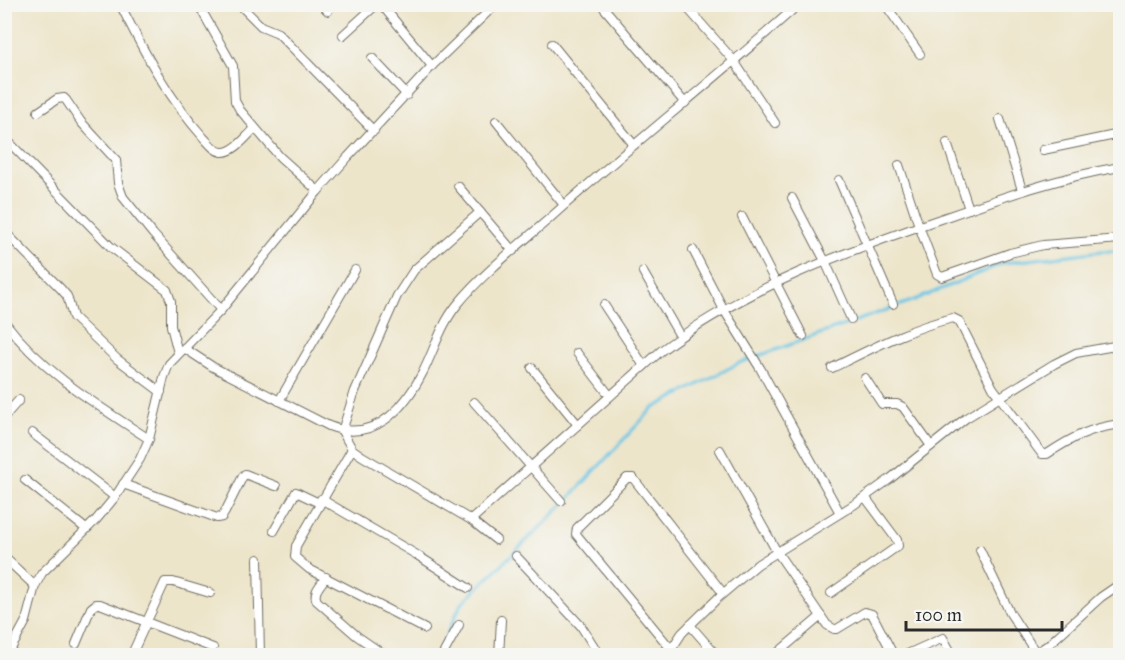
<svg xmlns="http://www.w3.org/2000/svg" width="1125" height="660" font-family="'IM FELL Great Primer',serif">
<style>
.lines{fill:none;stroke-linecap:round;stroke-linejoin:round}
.stream{stroke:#67c5e5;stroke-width:3}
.street-casing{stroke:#6f6c63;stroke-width:10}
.street{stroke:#fff;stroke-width:8}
</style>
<rect width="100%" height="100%" fill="#f6f6f2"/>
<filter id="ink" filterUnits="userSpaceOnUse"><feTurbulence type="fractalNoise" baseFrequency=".0167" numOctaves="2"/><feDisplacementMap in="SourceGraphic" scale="12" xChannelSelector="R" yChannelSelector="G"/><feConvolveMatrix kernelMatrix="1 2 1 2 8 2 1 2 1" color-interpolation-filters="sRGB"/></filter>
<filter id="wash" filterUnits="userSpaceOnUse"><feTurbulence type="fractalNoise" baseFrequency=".008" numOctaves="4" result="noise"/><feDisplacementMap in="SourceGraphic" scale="24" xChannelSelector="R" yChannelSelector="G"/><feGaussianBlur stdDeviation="1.35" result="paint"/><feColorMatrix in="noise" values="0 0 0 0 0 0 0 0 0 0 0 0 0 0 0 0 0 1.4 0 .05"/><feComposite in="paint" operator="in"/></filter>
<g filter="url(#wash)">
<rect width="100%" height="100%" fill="#ede5ca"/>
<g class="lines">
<path class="stream" d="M437,656L461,604L560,508L652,409L739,363L920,298L1003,263L1102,251H1120"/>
</g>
</g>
<g filter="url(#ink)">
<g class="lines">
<defs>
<g id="street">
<path d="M120,4C144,52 168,98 204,138C209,143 214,151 222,152C234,153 247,136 255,128"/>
<path d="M198,4L233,66L235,101L240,110L280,157L318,191"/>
<path d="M239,4L261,26L278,33L374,131"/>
<path d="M321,4L328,11"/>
<path d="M381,4L432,66"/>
<path d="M684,4L734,61L775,123"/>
<path d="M885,4L920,54"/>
<path d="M604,8L685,103"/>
<path d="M343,35L377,4"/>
<path d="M552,44L634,145"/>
<path d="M372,58L407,95"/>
<path d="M38,112L57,99L64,98L66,100L81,122L116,160L118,183L123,197L153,234L221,310"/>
<path d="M1000,119L1022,190"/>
<path d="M496,121L564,205"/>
<path d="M4,137L111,247L167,290L171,301V326L178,353"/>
<path d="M947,143L969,209"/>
<path d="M1043,150L1120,134"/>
<path d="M899,165L919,226L937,274L942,277L1010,253L1043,245L1120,239"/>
<path d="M839,180L893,304"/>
<path d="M458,186L513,251"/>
<path d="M792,198L825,261L851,319"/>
<path d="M480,212L414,270L397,296L355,391L342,431L352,449L362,456L471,520L496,540"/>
<path d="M742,217L803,336"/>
<path d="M4,231L61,289L67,296L73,317L117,359L161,392"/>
<path d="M693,250L724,310L760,368L840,513"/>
<path d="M643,272L680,336"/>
<path d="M604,305L644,366"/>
<path d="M4,321C42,372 97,405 149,439"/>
<path d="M184,348L213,367L329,426C373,443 403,410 422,374C434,351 440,326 457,305C483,273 518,246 550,218C631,145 718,77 799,4"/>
<path d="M577,353L610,396"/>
<path d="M532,368L578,425"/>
<path d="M832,368C871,349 910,328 953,318L959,321L993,388L1042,454H1047C1073,437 1090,428 1120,424"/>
<path d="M865,378L882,404H897L903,407L931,446"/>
<path d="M279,401L355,270"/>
<path d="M474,402L561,501"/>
<path d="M4,417L19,400"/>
<path d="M32,433L115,497"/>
<path d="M352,449L296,546L295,557L309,569L425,629"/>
<path d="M720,450L777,552L827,625L834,629H837L865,612L872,614L894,656"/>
<path d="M25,480L86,529"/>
<path d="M123,484L217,518L222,517L225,512L243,476L245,474L276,486"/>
<path d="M321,499L417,555L468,588"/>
<path d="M471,520L662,350C746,287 847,251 946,217C1003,197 1060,177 1120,167"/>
<path d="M274,531L296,492L319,503"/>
<path d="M980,550L1010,613L1038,656"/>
<path d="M516,556L581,626L600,656"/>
<path d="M4,557L35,586"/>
<path d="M258,559L260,656"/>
<path d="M326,577C321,585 312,592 317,601L357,636L386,656"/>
<path d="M831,593L898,546L897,540L865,497"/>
<path d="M690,625L717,656"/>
<path d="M76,644L91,608L96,604H100L213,648"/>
<path d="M671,649L576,534L577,528L627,478H633L723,593"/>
<path d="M1033,655L1048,645L1101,597L1120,584"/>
<path d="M7,656L26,621L35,586L42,573L96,520L115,497L140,459L149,439L164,377L169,364L221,310L318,191L348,157L432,66L496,4"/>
<path d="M131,656L165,582H173L210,593"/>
<path d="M442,656L459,625"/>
<path d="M499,656L501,620"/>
<path d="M667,656L682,633L719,597L758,564L855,504L890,479L966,418L1054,364L1076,353L1120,345"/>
<path d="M774,656L821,616"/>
<path d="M903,656L943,638L953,656"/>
</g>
</defs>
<use href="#street" class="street-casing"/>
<use href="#street" class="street"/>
</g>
</g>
<rect width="1125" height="660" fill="none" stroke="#f6f6f2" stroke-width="24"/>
<path d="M906 621v9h156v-9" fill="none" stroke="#2b2b2b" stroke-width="3"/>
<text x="915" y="621" font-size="18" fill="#2b2b2b" stroke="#f6f6f2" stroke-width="4.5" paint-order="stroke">100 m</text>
</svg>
